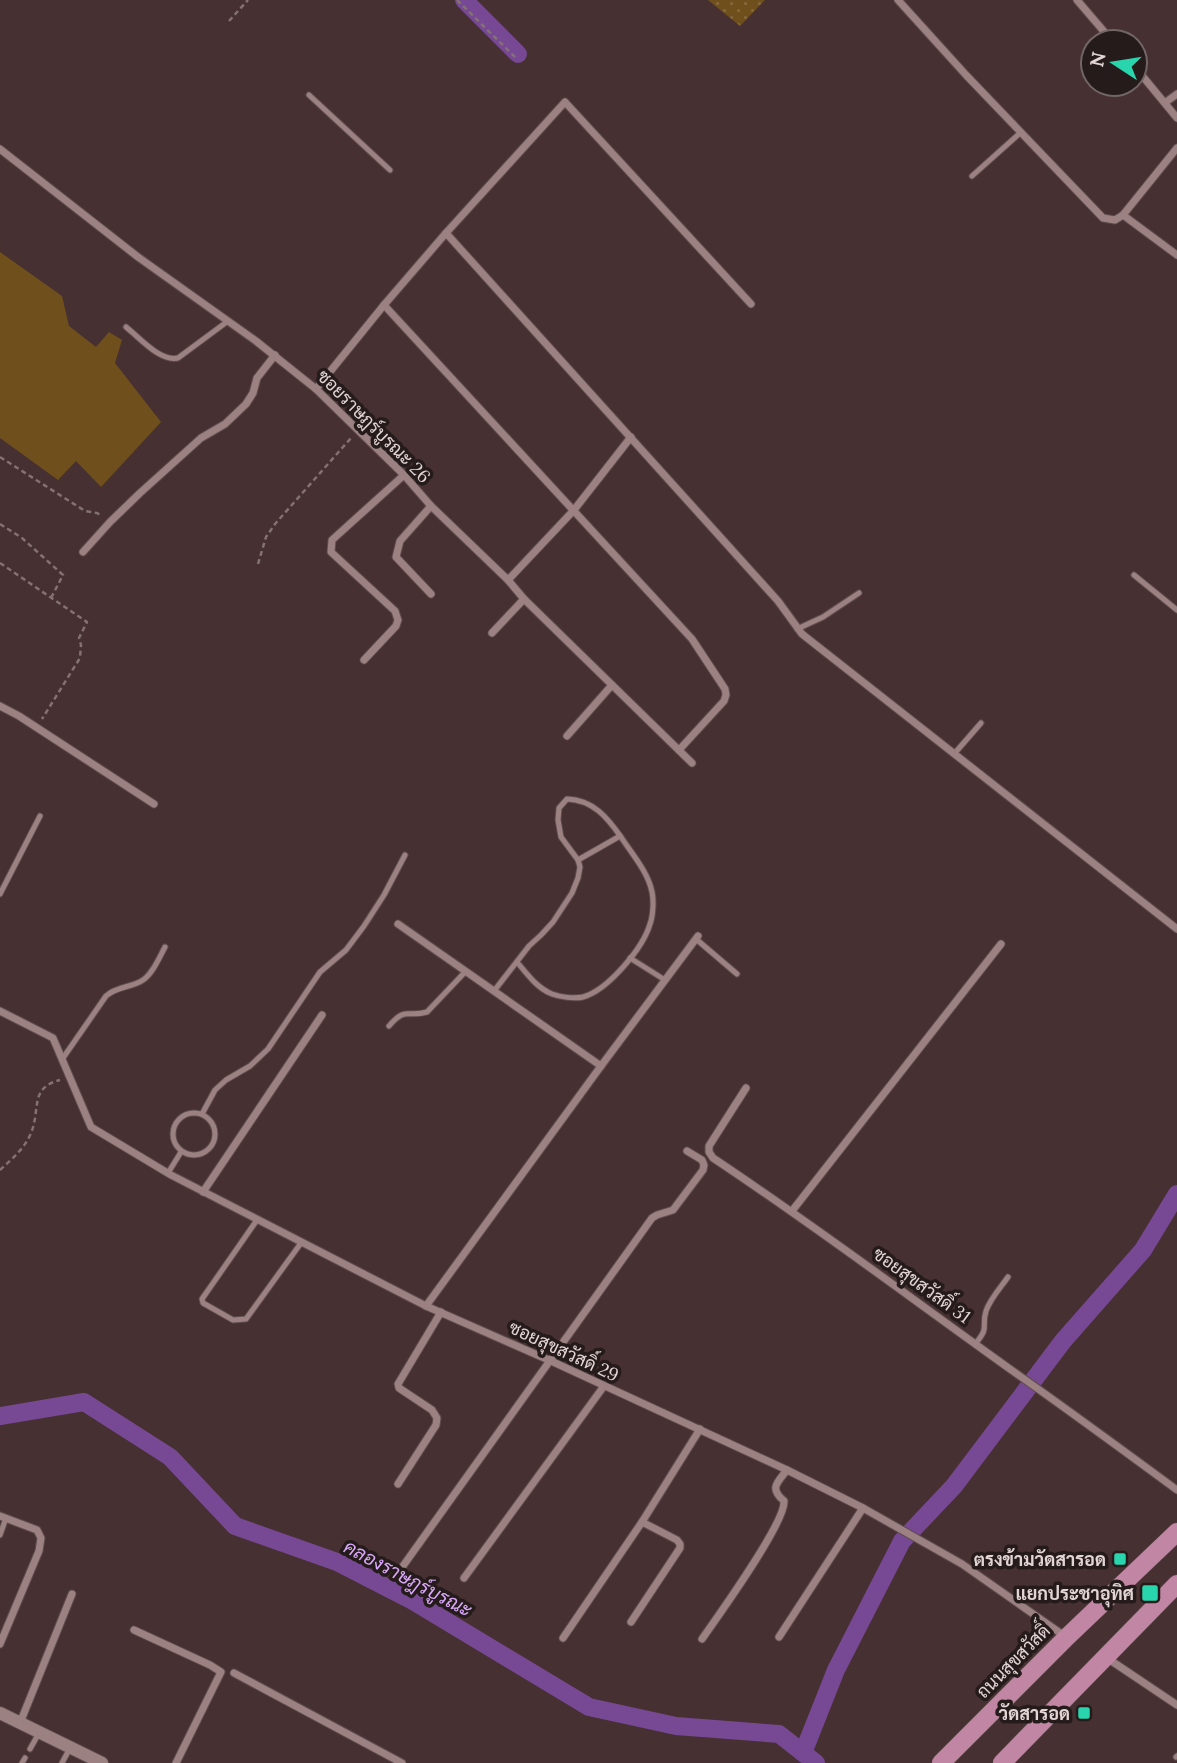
<svg xmlns="http://www.w3.org/2000/svg" width="1177" height="1763" font-family="Lora,Sarabun,serif">
<style>
.grass{fill:#6f501c}
.garden{fill:url(#garden-dots)}
.lines{fill:none;stroke-linecap:round;stroke-linejoin:round}
.canal{stroke:#774893;stroke-width:18}
.service-casing{stroke:#5f4c4e;stroke-width:7}
.minor-casing{stroke:#5f4c4e;stroke-width:9}
.tertiary-casing{stroke:#5f4c4e;stroke-width:14}
.primary-casing{stroke:#5f4c4e;stroke-width:19}
.path{stroke:#847172;stroke-width:2.5;stroke-dasharray:5 3.5;stroke-linecap:butt}
.service{stroke:#9c8183;stroke-width:5}
.minor{stroke:#9c8183;stroke-width:7}
.tertiary{stroke:#9c8183;stroke-width:12}
.primary{stroke:#c286a5;stroke-width:18}
.poi-dot{fill:#28d5ad;stroke:#251b1b;stroke-width:2.5}
.labels{text-anchor:middle;dominant-baseline:central;stroke-width:7;stroke-linejoin:round;paint-order:stroke}
.street-label{font-size:18px;fill:#e3d4d5;stroke:#251b1b}
.poi-label{font-size:18px;font-weight:bold;fill:#e3d4d5;stroke:#251b1b;text-anchor:end}
.water-label{font-size:19px;font-style:italic;fill:#dba9fb;stroke:#251b1b}
</style>
<defs>
<pattern id="garden-dots" width="8" height="8" patternUnits="userSpaceOnUse" patternTransform="scale(1.75)"><rect width="8" height="8" fill="#6f501c"/><path d="M2 2h.1M6 6h.1" fill="none" stroke="#83683c" stroke-width="1.8" stroke-linecap="round"/></pattern>
</defs>
<rect width="100%" height="100%" fill="#463031"/>
<path class="grass" d="M0,252L62,296L69,326L96,347L109,332L122,340L115,363L161,422L101,487L76,461L58,480L0,438Z"/>
<path class="garden" d="M708,0H765L740,26Z"/>
<g class="lines">
<g class="canal">
<path d="M464,0L518,54"/>
<path d="M0,1416L84,1402L170,1457L235,1526L337,1562L413,1601L589,1707L676,1726L779,1734L816,1763"/>
<path d="M803,1753L836,1670L902,1541L954,1486L1063,1341L1143,1250L1177,1194"/>
</g>
<defs>
<g id="service">
<path d="M309,95L390,170"/>
<path d="M972,176L1020,133"/>
<path d="M126,327C140,338 160,362 178,358L228,321"/>
<path d="M1134,575L1177,610"/>
<path d="M797,629L823,617L859,593"/>
<path d="M954,754L981,723"/>
<path d="M578,860L620,836"/>
<path d="M0,894L40,816"/>
<path d="M696,939L737,974"/>
<path d="M630,958L665,980"/>
<path d="M494,991L529,946L541,935L553,922L572,893L578,878L580,867L578,860L561,837L558,820L559,808L567,799C593,800 607,817 621,837C632,854 648,872 652,892C654,901 653,916 650,924C643,948 608,990 583,997C574,999 560,997 552,994C537,988 527,974 517,962"/>
<path d="M389,1026C406,1006 407,1018 427,1012L466,971"/>
<path d="M63,1058L106,996C117,986 131,988 143,980C153,973 159,958 165,947"/>
<circle cx="194" cy="1134" r="21"/>
<path d="M202,1114L215,1090L226,1080L250,1066L268,1049L320,972L346,950L364,926L384,895L405,855"/>
<path d="M168,1173L181,1152"/>
<path d="M257,1220L202,1299L203,1303L233,1320L246,1319L301,1243"/>
<path d="M976,1343C990,1326 981,1328 986,1311C990,1299 1001,1287 1008,1277"/>
<path d="M0,1535L6,1518"/>
<path d="M30,1749L39,1733"/>
<path d="M1176,1757L1177,1756"/>
<path d="M22,1763L25,1758"/>
<path d="M62,1763L70,1748"/>
</g>
<g id="minor">
<path d="M898,0L966,75L1103,218L1115,220L1123,215L1177,148"/>
<path d="M1077,0L1113,42"/>
<path d="M1135,67L1177,118"/>
<path d="M1166,102L1177,94"/>
<path d="M0,149L138,257L256,341L316,389L404,475L431,506L508,580L524,599L692,763"/>
<path d="M1123,215L1177,255"/>
<path d="M446,233L778,601L802,634L1177,929"/>
<path d="M384,305L692,639L725,689L726,695L724,701L679,750"/>
<path d="M316,389L384,305L446,233L565,102L751,304"/>
<path d="M431,506L400,541L396,557L431,594"/>
<path d="M83,552L110,522L140,493L201,438L225,424L246,404L253,393L257,378L275,355"/>
<path d="M508,580L574,510L631,437"/>
<path d="M492,633L524,599"/>
<path d="M364,660L396,626L398,620L395,611L331,552L332,540L404,475"/>
<path d="M0,706L19,716L154,804"/>
<path d="M567,736L612,685"/>
<path d="M398,924L601,1066"/>
<path d="M0,1011L53,1038L91,1127L171,1175L426,1306L551,1361L787,1470L863,1508L962,1564L1066,1637"/>
<path d="M746,1088L709,1146V1152L713,1158C817,1227 916,1302 1017,1374C1071,1412 1124,1451 1177,1490"/>
<path d="M203,1192L322,1015"/>
<path d="M792,1211L1001,944"/>
<path d="M426,1306L601,1066L698,936"/>
<path d="M398,1484L436,1425L437,1418L432,1410L399,1388L398,1384L441,1312"/>
<path d="M0,1516L37,1530L41,1538L39,1551L0,1644"/>
<path d="M403,1566L652,1218L657,1215L673,1210L703,1170L704,1165L702,1160L687,1151"/>
<path d="M464,1578L604,1386"/>
<path d="M631,1622L680,1548V1544L677,1540L642,1522"/>
<path d="M134,1630L210,1665L221,1672L176,1763"/>
<path d="M779,1637L863,1508"/>
<path d="M563,1638L642,1522L700,1429"/>
<path d="M702,1639C718,1616 786,1522 784,1501C769,1488 777,1483 787,1470"/>
<path d="M1107,1658L1177,1705"/>
<path d="M234,1673L402,1763"/>
<path d="M20,1723L72,1594"/>
</g>
<path id="tertiary" d="M0,1713L102,1763"/>
<g id="primary">
<path d="M941,1763L1067,1637L1177,1532"/>
<path d="M1002,1763L1177,1584"/>
</g>
</defs>
<use href="#service" class="service-casing"/>
<use href="#minor" class="minor-casing"/>
<use href="#tertiary" class="tertiary-casing"/>
<use href="#primary" class="primary-casing"/>
<g class="path">
<path d="M457,0L517,59"/>
<path d="M229,21L248,0"/>
<path d="M0,457L85,511L97,513L102,516"/>
<path d="M0,524L22,538L63,575L51,598"/>
<path d="M0,563L87,622L79,638L81,645L80,658L42,719"/>
<path d="M258,564L266,537L275,524L351,438"/>
<path d="M0,1170C12,1159 25,1148 31,1133C41,1109 29,1088 60,1080"/>
</g>
<use href="#service" class="service"/>
<use href="#minor" class="minor"/>
<use href="#tertiary" class="tertiary"/>
<use href="#primary" class="primary"/>
</g>
<g class="poi-dot">
<rect x="1113" y="1552" width="14" height="14" rx="3.5"/>
<rect x="1141" y="1584" width="18" height="18" rx="3.5"/>
<rect x="1077" y="1706" width="14" height="14" rx="3.5"/>
</g>
<g class="labels">
<g class="street-label">
<text transform="translate(374 426) rotate(45)">ซอยราษฎร์บูรณะ 26</text>
<text transform="translate(922 1285) rotate(36)">ซอยสุขสวัสดิ์ 31</text>
<text transform="translate(564 1351) rotate(25)">ซอยสุขสวัสดิ์ 29</text>
<text transform="translate(1013 1661) rotate(-45)">ถนนสุขสวัสดิ์</text>
</g>
<g class="poi-label">
<text x="1106" y="1559">ตรงข้ามวัดสารอด</text>
<text x="1134" y="1593">แยกประชาอุทิศ</text>
<text x="1070" y="1713">วัดสารอด</text>
</g>
<g class="water-label">
<text transform="translate(408 1578) rotate(28)">คลองราษฎร์บูรณะ</text>
</g>
</g>
<g transform="translate(1114 63) rotate(282)"><circle r="33" fill="#251b1b" stroke="#716565" stroke-width="2"/>
<path d="M0-5L12 26L0 18L-12 26Z" fill="#28d5ad"/>
<text y="-10" font-size="19" font-weight="bold" text-anchor="middle" fill="#e3d4d5">N</text>
</g>
</svg>
